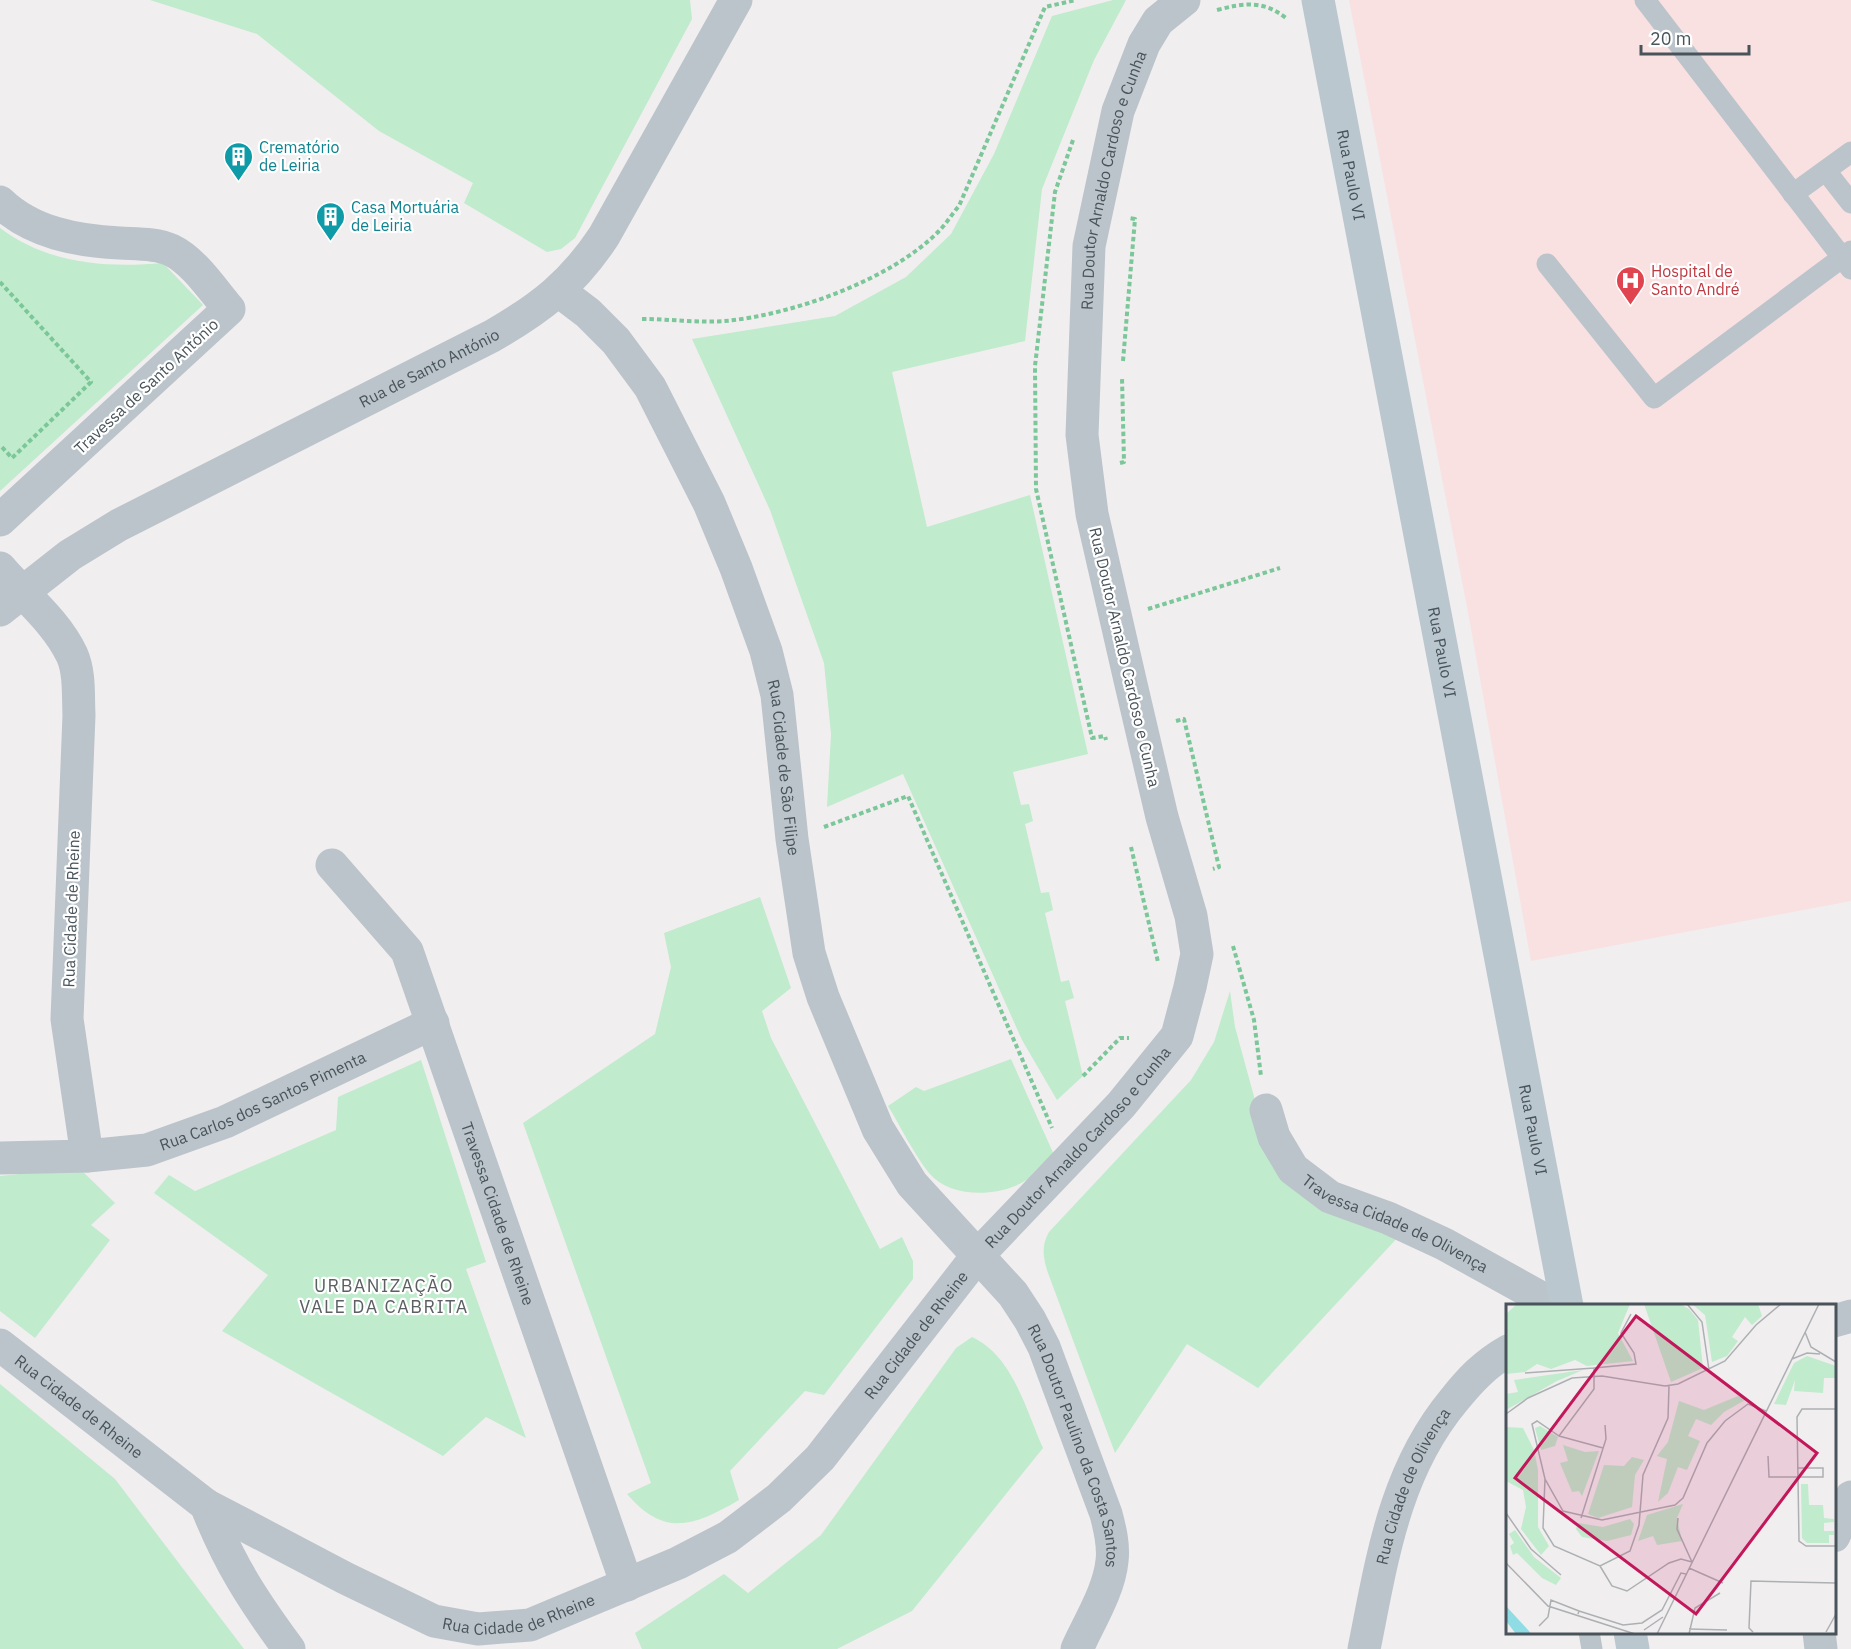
<svg xmlns="http://www.w3.org/2000/svg" width="1851" height="1649" font-family="'IBM Plex Sans',sans-serif">
<style>
.medical{fill:#f9e0e1}
.green{fill:#c0ebcc}
.lines{fill:none;stroke-linecap:round;stroke-linejoin:round}
.path{stroke:#7bc799;stroke-width:4;stroke-dasharray:4.5 3;stroke-linecap:butt}
.service{stroke:#bbc4ca;stroke-width:21}
.minor{stroke:#bbc4ca;stroke-width:33}
.secondary{stroke:#bbc7cf;stroke-width:33}
.labels{text-anchor:middle;dominant-baseline:central;stroke-width:4.5;stroke-linejoin:round;paint-order:stroke}
.culture-label{font-size:16px;fill:#0d838f;stroke:#fff;text-anchor:start}
.street-label{font-size:16px;fill:#48535a;stroke:#fff}
.health-label{font-size:16px;fill:#be3a42;stroke:#fff;text-anchor:start}
.neighbourhood-label{font-size:18px;letter-spacing:1.5px;fill:#5c6063;stroke:#fff}
.inset-road{fill:none;stroke:#adb0b3;stroke-width:1.5}
.view{fill:#c2185b;fill-opacity:0.15;stroke:#c2185b;stroke-width:3}
.inset-edge{fill:none;stroke:#48535a;stroke-width:3}
</style>
<rect width="100%" height="100%" fill="#f1eeef"/>
<path class="medical" d="M1349,0H1851V901L1531,961L1468,612Z"/>
<g class="green">
<path d="M150,0H690L692,19L575,238L561,249L547,252L464,203L473,183L379,131L257,34Z"/>
<path d="M1113,0H1126L1094,60L1042,189L1025,341L892,372L927,527L1030,495L1088,754L1013,772L1021,805L1029,804L1033,821L1025,824L1041,893L1049,892L1053,910L1045,913L1061,982L1069,980L1074,998L1065,1001L1083,1076L1057,1100L1022,1040L903,774L827,807L831,734L824,663L770,510L692,339L835,316L906,277L951,234L994,154L1052,16Z"/>
<path d="M0,228C48,264 106,268 163,263L203,305L0,491Z"/>
<path d="M760,897L791,988L762,1011L771,1038L880,1249L902,1237L913,1261V1279L824,1395L805,1391L730,1471L739,1500C694,1526 665,1538 627,1494L651,1483L523,1123L655,1034L671,967L664,933Z"/>
<path d="M1230,991L1235,1027L1264,1133L1400,1235L1258,1388L1187,1344L1115,1453L1048,1273C1043,1258 1041,1246 1049,1232L1191,1080L1214,1042Z"/>
<path d="M1011,1059L1055,1157C1043,1167 1030,1180 1015,1186C989,1197 948,1196 929,1173C913,1153 901,1127 888,1106L916,1087L924,1091Z"/>
<path d="M421,1060L486,1262L466,1269L526,1438L486,1417L443,1456L222,1331L268,1275L154,1193L169,1175L195,1191L336,1130L338,1097Z"/>
<path d="M79,1168L115,1203L91,1225L110,1240L35,1338L0,1311V1176Z"/>
<path d="M972,1337C1013,1356 1026,1410 1043,1448L912,1611L837,1649H642L635,1633L724,1574L748,1593L821,1535L956,1348Z"/>
<path d="M0,1384L115,1479L244,1649H0Z"/>
</g>
<g class="lines">
<g class="path">
<path d="M1217,10C1244,3 1263,0 1286,18"/>
<path d="M1073,140L1055,192L1035,366L1036,489L1092,738L1105,736L1106,740"/>
<path d="M0,282L91,382L12,458L0,445"/>
<path d="M642,319C669,319 698,323 725,321C792,315 891,280 939,231C946,224 952,214 959,206L1045,7L1076,0"/>
<path d="M1123,361L1135,219L1129,218"/>
<path d="M1120,463L1124,462L1122,378"/>
<path d="M1148,609L1280,568"/>
<path d="M1176,721L1184,719L1219,867L1213,869"/>
<path d="M824,827L908,796L1052,1128"/>
<path d="M1131,847L1158,962"/>
<path d="M1233,946L1254,1020L1261,1076"/>
<path d="M1083,1076L1120,1038H1129"/>
</g>
<g class="service">
<path d="M1645,0L1851,269"/>
<path d="M1826,171L1851,203"/>
<path d="M1793,194L1851,152"/>
<path d="M1547,264L1654,398L1851,251"/>
<path d="M1589,1632L1592,1649"/>
</g>
<g class="minor">
<path d="M0,202C32,233 78,241 120,243C136,244 156,243 171,250C194,261 212,289 229,309L0,520"/>
<path id="s1" d="M559,291L588,313L616,341L650,387L709,503L736,568L766,651L777,695L792,839L809,953L823,997L878,1129L912,1184L1013,1294L1030,1320L1044,1347L1106,1514C1110,1529 1114,1545 1112,1561C1109,1591 1089,1622 1077,1649"/>
<path d="M0,568C24,596 56,621 72,655C80,673 78,696 79,715L67,1019L87,1156L0,1158"/>
<path id="s2" d="M0,610L70,555L119,525L492,336C541,308 573,283 604,236L736,0"/>
<path id="s3" d="M332,865L407,951L627,1585"/>
<path id="s4" d="M1266,1110L1274,1137L1293,1169L1330,1197L1388,1218L1444,1244L1545,1300L1551,1306"/>
<path id="s5" d="M87,1156L147,1150L225,1122L433,1023"/>
<path d="M1834,1321L1851,1316"/>
<path id="s6" d="M0,1345L206,1505L345,1578L434,1621L478,1629L530,1625L678,1563L728,1537L779,1498L820,1458L978,1255L1121,1105L1177,1036L1190,987L1197,954L1191,916L1162,817L1130,680L1092,514L1082,435L1089,246L1118,111L1144,44L1158,21L1184,0"/>
<path d="M206,1505C229,1563 252,1599 289,1649"/>
<path d="M1834,1536L1851,1497"/>
<path d="M1819,1632L1821,1649"/>
<path id="s7" d="M1364,1649C1382,1560 1394,1472 1454,1400C1470,1380 1485,1364 1508,1351"/>
</g>
<g class="secondary">
<path id="s8" d="M1318,0L1567,1306"/>
<path d="M1630,1632L1633,1649"/>
</g>
</g>
<defs>
<symbol id="building-pin" viewBox="-11 -11 22 30"><path d="M0 17L-7.5 6A9.5 9.5 0 1 1 7.5 6Z" fill="#0f9aa8" stroke="#fff"/><path d="M-4-6H4V6H1V3H-1V6H-4ZM-2.5-4.3h1.7v1.8h-1.7ZM.8-4.3h1.7v1.8H.8ZM-2.5-1h1.7V.8h-1.7ZM.8-1h1.7V.8H.8Z" fill="#fff"/></symbol>
<symbol id="hospital-pin" viewBox="-11 -11 22 30"><path d="M0 17L-7.5 6A9.5 9.5 0 1 1 7.5 6Z" fill="#e0444e" stroke="#fff"/><path d="M-5-5h3v3.5h4V-5h3V5h-3V1.5h-4V5h-3Z" fill="#fff"/></symbol>
</defs>
<g fill-rule="evenodd">
<use href="#building-pin" x="222" y="140" width="33" height="45"/>
<use href="#building-pin" x="314" y="200" width="33" height="45"/>
<use href="#hospital-pin" x="1614" y="264" width="33" height="45"/>
</g>
<g class="labels">
<g class="culture-label">
<text x="259" y="147">Crematório<tspan x="259" dy="18">de Leiria</tspan></text>
<text x="351" y="207">Casa Mortuária<tspan x="351" dy="18">de Leiria</tspan></text>
</g>
<g class="street-label">
<text stroke="none"><textPath href="#s8" startOffset="178">Rua Paulo VI</textPath></text>
<text stroke="none"><textPath href="#s6" startOffset="2380">Rua Doutor Arnaldo Cardoso e Cunha</textPath></text>
<text stroke="none"><textPath href="#s2" startOffset="494">Rua de Santo António</textPath></text>
<text transform="translate(146 386) rotate(-43)">Travessa de Santo António</text>
<text stroke="none"><textPath href="#s8" startOffset="664">Rua Paulo VI</textPath></text>
<text transform="translate(1125 657) rotate(77)">Rua Doutor Arnaldo Cardoso e Cunha</text>
<text stroke="none"><textPath href="#s1" startOffset="540">Rua Cidade de São Filipe</textPath></text>
<text transform="translate(71 909) rotate(-88)">Rua Cidade de Rheine</text>
<text stroke="none"><textPath href="#s5" startOffset="186">Rua Carlos dos Santos Pimenta</textPath></text>
<text stroke="none"><textPath href="#s8" startOffset="1150">Rua Paulo VI</textPath></text>
<text stroke="none"><textPath href="#s6" startOffset="1356">Rua Doutor Arnaldo Cardoso e Cunha</textPath></text>
<text stroke="none"><textPath href="#s3" startOffset="392">Travessa Cidade de Rheine</textPath></text>
<text stroke="none"><textPath href="#s4" startOffset="182">Travessa Cidade de Olivença</textPath></text>
<text stroke="none"><textPath href="#s6" startOffset="1108">Rua Cidade de Rheine</textPath></text>
<text stroke="none"><textPath href="#s6" startOffset="100">Rua Cidade de Rheine</textPath></text>
<text stroke="none"><textPath href="#s1" startOffset="1296">Rua Doutor Paulino da Costa Santos</textPath></text>
<text stroke="none"><textPath href="#s7" startOffset="171">Rua Cidade de Olivença</textPath></text>
<text stroke="none"><textPath href="#s6" startOffset="604">Rua Cidade de Rheine</textPath></text>
</g>
<g class="health-label">
<text x="1651" y="271">Hospital de<tspan x="1651" dy="18">Santo André</tspan></text>
</g>
<g class="neighbourhood-label">
<text x="384" y="1285">URBANIZAÇÃO<tspan x="384" dy="21">VALE DA CABRITA</tspan></text>
</g>
</g>
<g transform="translate(1506 1304)">
<rect width="330" height="330" fill="#f1eeef"/>
<path d="M11,0H124L112,29L127,57L81,62L69,56L45,65L31,60L19,68L0,70V10ZM138,0H174L183,5L192,16L197,64L165,78ZM186,0H252L256,12L246,21L239,13L226,33L232,37L221,52L206,58L199,11ZM301,52L330,62V74H318L317,89L288,87L289,76L280,101L268,100L288,59ZM77,66L51,77L0,106V90L12,88L8,76ZM232,92L241,95L218,108L205,121L190,115L182,132L194,137L181,166L172,163L162,189L152,198L161,155L151,152L162,138L173,97L198,106ZM34,122L52,133L49,142L35,146L29,124ZM0,123L17,124L28,146L32,166V223L43,242L35,251L15,225L20,203L17,186L0,177ZM57,141L79,148L93,147L76,192L73,187L66,188L54,159L62,157ZM126,153L138,156L129,171L126,203L92,214L82,210L98,161L118,162ZM295,180H302L303,201H317L318,214L328,215V218L318,219V227H328V231H323V239H301L296,234ZM177,200L171,214L176,237L151,241L147,232L132,237L141,211ZM124,215L128,220L125,231L101,237L76,233L70,225L72,219L97,223ZM9,226L28,253L55,274L50,281L36,274L11,249L7,251L4,242L8,239L3,230Z" fill="#c0ebcc"/>
<path d="M0,302L23,327L25,330H10L0,317Z" fill="#90dce5"/>
<path class="inset-road" d="M181,0L196,18L203,66M125,10L115,29L128,49L130,60L88,64V85L53,132L31,117L26,120L39,175L57,207L96,216L169,201L177,194L201,139L219,117L242,100L260,107M299,28L305,43L330,58M286,55L301,49L314,50M19,69L88,64M330,105H296L291,113L293,237L300,242H330M0,110L22,94L66,74L96,72L159,82L172,80L219,57L250,21L275,0M53,132L97,144M262,152L263,173H317V164H291M39,175L37,224L48,242L94,262L124,247L133,221L137,171L162,114L163,82M0,209L25,245L55,271M75,214L100,135L99,121M172,214L171,225L186,258M0,259L42,302L129,330M94,262L106,282L121,287L163,259L175,255L186,258M183,264L217,279M73,307L117,321L136,319L156,306L175,269L180,270M33,322L42,313L45,296L73,307L72,310M183,325L221,326M138,326L157,313M247,328L243,324L245,277L330,279M320,328L330,310M151,330L313,0M183,330L189,304L214,289"/>
<path class="view" d="M130,12L311,149L190,310L9,174Z"/>
<rect width="330" height="330" class="inset-edge"/>
</g>
<path d="M1641 45v9h108v-9" fill="none" stroke="#48535a" stroke-width="3"/>
<text x="1650" y="45" font-size="18" fill="#48535a" stroke="#ffffff" stroke-width="4.5" paint-order="stroke">20 m</text>
</svg>
